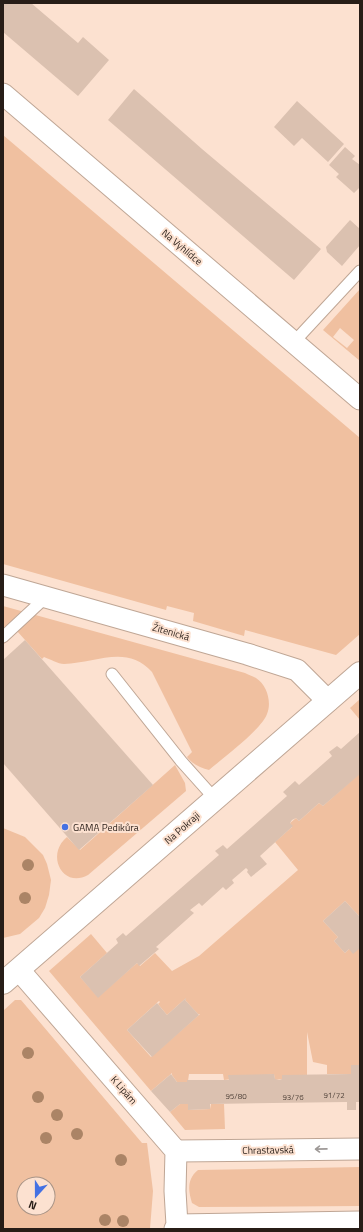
<svg xmlns="http://www.w3.org/2000/svg" width="363" height="1232" font-family="'Titillium Web',sans-serif">
<style>
.green{fill:#f0c0a0;fill-rule:evenodd}
.building{fill:#dbc1b0}
.lines{fill:none;stroke-linecap:round;stroke-linejoin:round}
.lane-casing{stroke:#bfa695;stroke-width:13}
.street-casing{stroke:#bfa695;stroke-width:23}
.secondary-casing{stroke:#bfa695;stroke-width:24}
.lane{stroke:#fff;stroke-width:11}
.street{stroke:#fff;stroke-width:21}
.secondary{stroke:#fff;stroke-width:22}
.tree{fill:#ab8466}
.oneway{stroke:#9e9997}
.poi-dot{fill:#4471e3;stroke:#fce1d0;stroke-width:1.5}
.labels{text-anchor:middle;dominant-baseline:central;stroke-width:4;stroke-linejoin:round;paint-order:stroke}
.number-label{font-size:8px;fill:#54463d}
.street-label{font-size:10px;fill:#271d17;stroke:#fce1d0}
.poi-label{font-size:10px;fill:#271d17;stroke:#fce1d0;text-anchor:start}
</style>
<rect width="100%" height="100%" fill="#fce1d0"/>
<g class="green">
<path d="M3,135L360,438V634L336,655L245,630L244,636L193,621L194,613L167,606L166,610L3,564Z"/>
<path d="M360,289V361L323,330ZM340,328L354,340L347,348L333,337Z"/>
<path d="M3,606L245,673C248,675 253,676 256,678C267,685 272,702 267,714C261,730 223,758 209,770C201,768 192,764 187,757L192,752L152,672C127,644 96,663 64,664C58,664 50,659 44,657L42,659L17,631L3,645Z"/>
<path d="M360,699V720L350,708Z"/>
<path d="M175,765L185,783L186,791L88,875C63,889 45,855 67,837L80,850Z"/>
<path d="M360,773V917L345,901L323,921L338,937L334,941L345,953L349,949H360V1065H351V1074H327V1065L313,1062L307,1032V1075H282V1079L275,1080L274,1074L224,1080L223,1074H189L188,1081L187,1082H177L172,1075V1073L151,1091L49,971L91,934L107,953L80,977L98,997L137,963L140,966L155,953L172,971L199,956L298,870L275,842L292,827L290,823L296,818L299,821L319,803L323,806ZM186,998L185,1000L198,1014H200L151,1057L127,1030L159,1001L160,1002L158,1004L167,1015Z"/>
<path d="M3,828L25,837L43,855L47,864L51,880L49,895L45,908L39,918L20,934L3,938Z"/>
<path d="M15,1000H21L142,1143H147L153,1191L150,1229H3V1011ZM24,1184H48V1208H24Z"/>
<path d="M180,1104H188V1110L210,1109L211,1104H224L225,1129L185,1130L170,1112Z"/>
<path d="M360,1167V1206L199,1207L192,1203C188,1190 187,1179 198,1170Z"/>
</g>
<g class="building">
<path d="M3,3H31L78,43L83,37L109,60L78,96L3,32Z"/>
<path d="M134,89L202,149L321,249L294,280L108,120Z"/>
<path d="M297,101L344,144L328,162L302,138L294,146L274,127Z"/>
<path d="M345,147L355,156L352,159L360,165V187L354,193L336,177L339,174L329,165Z"/>
<path d="M350,220L360,229V245L342,266L327,252L326,247Z"/>
<path d="M25,640L153,785L79,850L3,763V660Z"/>
<path d="M360,732V774L323,806L319,803L299,821L296,818L292,820L290,823L293,826L260,856L267,864L251,877L247,872L248,870L246,868L232,880L234,883L226,890L223,887L202,906L199,903L190,910L194,913L156,947L159,949L139,966L137,963L98,998L80,977L118,943L116,939L123,933L126,936L134,929L219,855L215,851L223,845L227,849L287,796L283,792L295,781L299,785L332,756L329,752L337,746L341,749Z"/>
<path d="M345,901L360,917V948L353,954L349,949L345,953L334,941L338,937L323,921Z"/>
<path d="M186,998V999L185,1000L199,1015L152,1057L127,1030L157,1003L167,1015Z"/>
<path d="M351,1065H360V1102H356V1110H347V1102L210,1104V1109L188,1110V1104H180L170,1112L151,1091L171,1074L177,1082H187V1080H229L228,1075L274,1074L275,1079L279,1080L282,1079V1075L351,1074Z"/>
</g>
<g class="lines">
<defs>
<g id="lane">
<path d="M294,342L360,271"/>
<path d="M3,637L46,597"/>
<path d="M112,674L181,761L215,799"/>
</g>
<g id="street">
<path d="M3,94L360,399"/>
<path d="M3,585L247,654L297,670L328,701"/>
<path d="M19,970L176,1151L175,1191L177,1225L175,1229"/>
<path d="M176,1151L360,1149"/>
<path d="M177,1225L360,1222"/>
</g>
<path id="secondary" d="M3,983L360,673"/>
</defs>
<use href="#lane" class="lane-casing"/>
<use href="#street" class="street-casing"/>
<use href="#secondary" class="secondary-casing"/>
<use href="#lane" class="lane"/>
<use href="#street" class="street"/>
<use href="#secondary" class="secondary"/>
</g>
<g class="tree">
<circle cx="28" cy="865" r="6"/>
<circle cx="25" cy="898" r="6"/>
<circle cx="28" cy="1053" r="6"/>
<circle cx="38" cy="1097" r="6"/>
<circle cx="57" cy="1115" r="6"/>
<circle cx="77" cy="1134" r="6"/>
<circle cx="46" cy="1138" r="6"/>
<circle cx="121" cy="1160" r="6"/>
<circle cx="105" cy="1220" r="6"/>
<circle cx="123" cy="1221" r="6"/>
</g>
<defs><path id="oneway-shaft" d="M-6 0H5M1.5-3L5.5 0L1.5 3" fill="none" stroke-width="1.6" stroke-linecap="round" stroke-linejoin="round"/></defs>
<use class="oneway" href="#oneway-shaft" transform="translate(321 1149) rotate(179)"/>
<circle class="poi-dot" cx="65" cy="827" r="4"/>
<g class="labels">
<g class="number-label">
<text x="334" y="1095">91/72</text>
<text x="236" y="1096">95/80</text>
<text x="293" y="1097">93/76</text>
</g>
<g class="street-label">
<text transform="translate(182 247) rotate(40)">Na Vyhlídce</text>
<text transform="translate(171 632) rotate(16)">Žitenická</text>
<text transform="translate(182 828) rotate(-41)">Na Pokraji</text>
<text transform="translate(124 1090) rotate(49)">K Lipám</text>
<text transform="translate(268 1150) rotate(-1)">Chrastavská</text>
</g>
<g class="poi-label">
<text x="73" y="827">GAMA Pedikůra</text>
</g>
</g>
<rect width="363" height="1232" fill="none" stroke="#271d17" stroke-width="8"/>
<g transform="translate(36 1196) rotate(201)"><circle r="19" fill="#fce1d0" stroke="#a79386"/>
<path d="M0-3L7 15L0 10L-7 15Z" fill="#4471e3"/>
<text y="-6" font-size="11" font-weight="bold" text-anchor="middle" fill="#271d17">N</text>
</g>
</svg>
